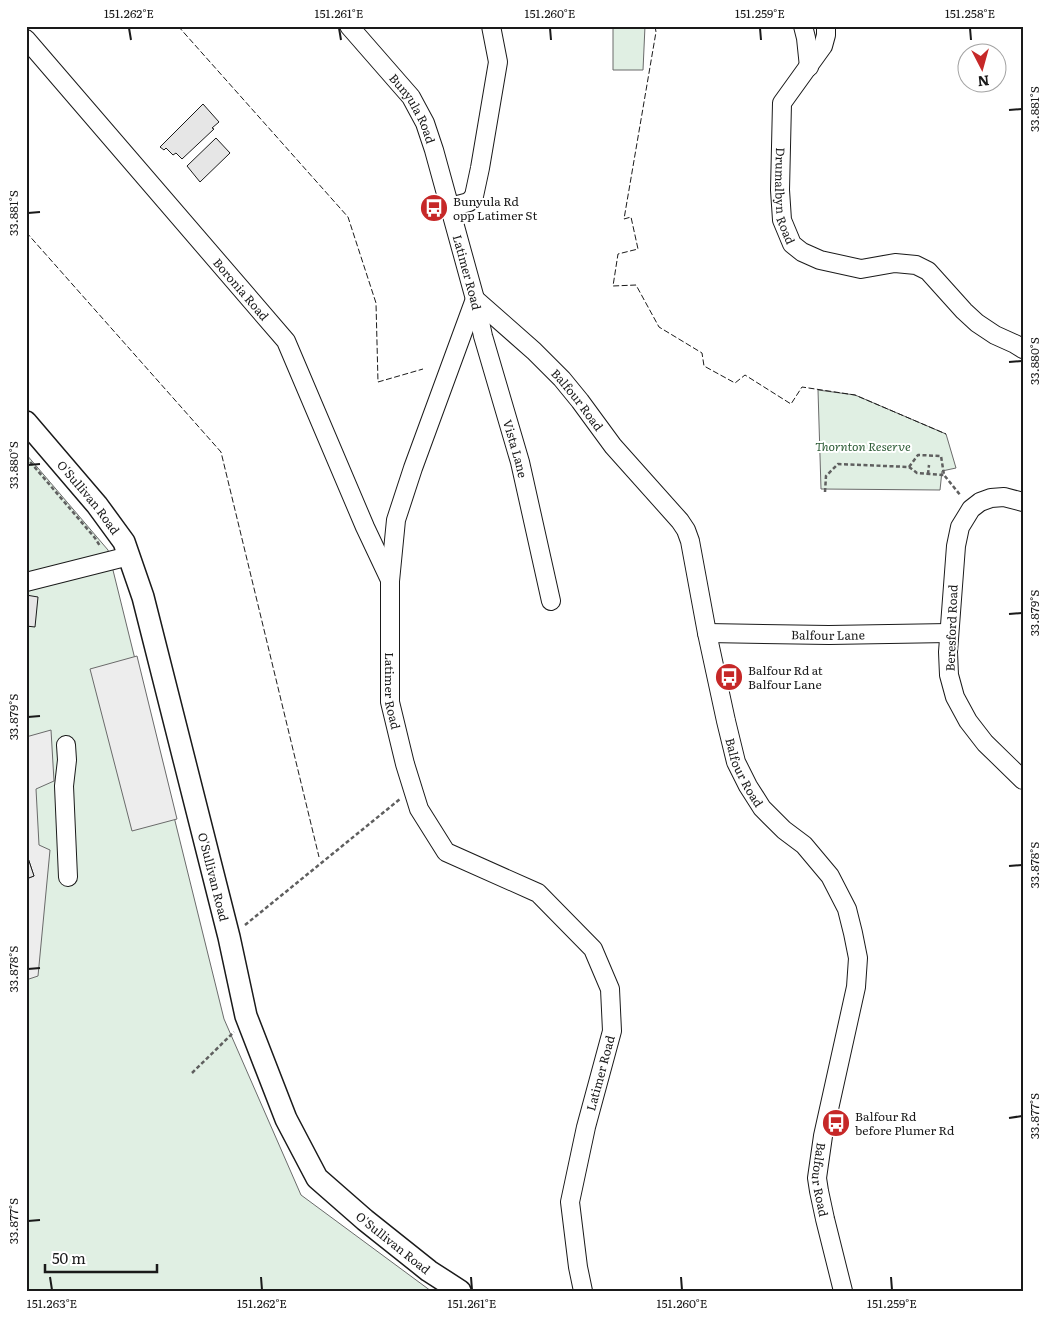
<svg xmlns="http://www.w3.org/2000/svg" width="1049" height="1317" font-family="Literata,serif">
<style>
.green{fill:#e0efe3;stroke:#6a6a6a}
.parking{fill:#ededed;stroke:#6a6a6a}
.building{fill:#e6e6e6;stroke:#1a1a1a}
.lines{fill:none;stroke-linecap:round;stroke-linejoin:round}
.minor-casing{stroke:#1a1a1a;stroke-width:20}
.major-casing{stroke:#1a1a1a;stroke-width:24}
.path{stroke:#5f5f5f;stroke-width:2.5;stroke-dasharray:4 2.5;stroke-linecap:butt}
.minor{stroke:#fff;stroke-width:18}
.major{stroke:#fff;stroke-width:21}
.fence{stroke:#1a1a1a;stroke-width:1;stroke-dasharray:6 2.5;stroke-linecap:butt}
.ticks{fill:none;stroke:#1a1a1a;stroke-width:2}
.labels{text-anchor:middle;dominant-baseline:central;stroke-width:4;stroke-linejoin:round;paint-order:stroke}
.street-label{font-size:12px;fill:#1a1a1a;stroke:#fff}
.poi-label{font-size:12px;fill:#1a1a1a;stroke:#fff;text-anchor:start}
.park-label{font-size:12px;font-style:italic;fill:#2b5a34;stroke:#fff}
.neatline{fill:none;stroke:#1a1a1a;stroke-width:2}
.ticks-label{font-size:12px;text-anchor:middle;fill:#1a1a1a}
</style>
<rect width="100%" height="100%" fill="#fff"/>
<g class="green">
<path d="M613,26H645L643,70H613Z"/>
<path d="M818,390L855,395L946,434L956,468L942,471L940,490L821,489Z"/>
<path d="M26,454L108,550L224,1019L301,1195L431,1291H26Z"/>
</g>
<g class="parking">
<path d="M137,656L177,819L132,831L90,669Z"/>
<path d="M51,730L54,781L36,789L39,845L50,850L38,976L26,980V879L34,876L26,852V737Z"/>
</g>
<g class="building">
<path d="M203,104L219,122L212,128L214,129L182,159L176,153L173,155L166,148L164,150L160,147Z"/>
<path d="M216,138L230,153L200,182L187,166Z"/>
<path d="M26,595L38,597L35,627L26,626Z"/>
<path d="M26,852L34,876L26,879Z"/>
</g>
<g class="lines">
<defs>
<g id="minor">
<path id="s1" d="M349,26L411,97L425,123L434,150L475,299L483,336L520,462L551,601"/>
<path d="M803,26L806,38L809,67"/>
<path id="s2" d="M826,26V35L823,46L782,103L780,190L782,220L792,244L802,252L820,260L861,269L895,263L916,265L928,271L964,311L977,323L995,335L1015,344L1023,349"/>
<path id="s3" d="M26,39L286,341L365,527L390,580"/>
<path d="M450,207L469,202L474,196L480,168L498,62L491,26"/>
<path id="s4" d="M475,299L534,351L562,379L580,401L613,446L680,521L686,530L690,541L707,633L726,721L736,762L748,786L762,808L784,830L804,845L830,876L847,909L853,933L858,958L856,987L823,1136L817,1178L819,1191L825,1219L843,1291"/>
<path id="s5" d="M475,299L413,468L396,520L390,581V702L405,764L419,809L446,852L538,893L593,949L610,989L612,1031L586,1127L570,1202L578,1267L583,1291"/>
<path d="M1023,502L1004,497L991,498L980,502L971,509L960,527L956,546L948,652L949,675L955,697L968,721L985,743L1023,780"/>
<path d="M26,582L129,556"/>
<path id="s6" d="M707,633L829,635L949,633"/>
<path d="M66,745L67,760L64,786L68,877"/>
</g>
<g id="major">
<path id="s7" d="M26,422L97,505L124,542L143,597L229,937L246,1016L286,1119L317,1178L365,1220L429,1271L460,1291"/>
</g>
</defs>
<use href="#minor" class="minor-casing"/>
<use href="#major" class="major-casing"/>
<g class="path">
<path d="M26,457L95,538L100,546"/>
<path d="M909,467L918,455L941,456L944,475L961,496"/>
<path d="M928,474L929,465"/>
<path d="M825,492L826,476L838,464L909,467L917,473L944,475"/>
<path d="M245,925L400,799"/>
<path d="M192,1073L234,1032"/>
</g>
<use href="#minor" class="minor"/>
<use href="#major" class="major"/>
<g class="fence">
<path d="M178,26L348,217L376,303L378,382L423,369"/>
<path d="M655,26L656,32L624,219L631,217L638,249L618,254L613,286L636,285L659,327L702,353L704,366L735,383L745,375L791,404L802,387L855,395L946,434"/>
<path d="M26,232L221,452L319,857"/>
</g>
</g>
<path class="ticks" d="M129,28L131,40M339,28L341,40M550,28L551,40M760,28L761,40M970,28L971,40M1009,110L1022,109M28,213L40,212M1009,362L1022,361M28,465L40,464M1009,614L1022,613M28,717L40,716M1009,866L1022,865M28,969L40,968M1009,1118L1022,1116M28,1221L40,1220M50,1277L52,1290M261,1277L262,1290M471,1277L472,1290M681,1277L682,1290M891,1277L892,1290"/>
<defs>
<symbol id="bus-disc" viewBox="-11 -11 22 22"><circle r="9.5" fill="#c62828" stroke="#fff"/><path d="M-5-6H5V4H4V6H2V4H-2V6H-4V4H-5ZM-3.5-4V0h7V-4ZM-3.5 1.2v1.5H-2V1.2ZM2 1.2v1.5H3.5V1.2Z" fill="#fff"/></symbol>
</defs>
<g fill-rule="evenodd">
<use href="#bus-disc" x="418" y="192" width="32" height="32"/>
<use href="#bus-disc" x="713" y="661" width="32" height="32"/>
<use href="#bus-disc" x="820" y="1107" width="32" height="32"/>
</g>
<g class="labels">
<g class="street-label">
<text stroke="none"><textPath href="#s1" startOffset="105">Bunyula Road</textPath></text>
<text stroke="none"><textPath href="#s2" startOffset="184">Drumalbyn Road</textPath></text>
<text stroke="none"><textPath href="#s1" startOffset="279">Latimer Road</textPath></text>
<text stroke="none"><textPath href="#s3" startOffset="330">Boronia Road</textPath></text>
<text stroke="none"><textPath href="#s4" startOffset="144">Balfour Road</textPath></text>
<text stroke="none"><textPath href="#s1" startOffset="462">Vista Lane</textPath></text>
<text stroke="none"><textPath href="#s7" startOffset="98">O'Sullivan Road</textPath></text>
<text transform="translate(951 628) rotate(-88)">Beresford Road</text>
<text stroke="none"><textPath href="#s6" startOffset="121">Balfour Lane</textPath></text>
<text stroke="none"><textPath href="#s5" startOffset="406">Latimer Road</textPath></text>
<text stroke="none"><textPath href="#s4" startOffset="564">Balfour Road</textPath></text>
<text stroke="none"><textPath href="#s7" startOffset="502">O'Sullivan Road</textPath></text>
<text transform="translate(600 1073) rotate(-75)">Latimer Road</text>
<text stroke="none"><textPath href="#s4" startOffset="1014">Balfour Road</textPath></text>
<text stroke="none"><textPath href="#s7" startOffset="922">O'Sullivan Road</textPath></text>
</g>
<g class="poi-label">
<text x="453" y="201">Bunyula Rd<tspan x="453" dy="14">opp Latimer St</tspan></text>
<text x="748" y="670">Balfour Rd at<tspan x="748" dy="14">Balfour Lane</tspan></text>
<text x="855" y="1116">Balfour Rd<tspan x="855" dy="14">before Plumer Rd</tspan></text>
</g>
<g class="park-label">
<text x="863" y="446">Thornton Reserve</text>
</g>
</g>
<rect width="1049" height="1317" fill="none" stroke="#ffffff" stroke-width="55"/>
<g transform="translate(982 68) rotate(174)"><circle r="24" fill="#ffffff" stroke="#a3a3a3"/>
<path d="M0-4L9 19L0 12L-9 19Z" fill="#c62828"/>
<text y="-8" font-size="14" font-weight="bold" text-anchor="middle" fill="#1a1a1a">N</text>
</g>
<path d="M45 1264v8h112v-8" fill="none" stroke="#1a1a1a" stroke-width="2.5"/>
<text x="52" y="1264" font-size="15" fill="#1a1a1a" stroke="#ffffff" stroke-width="4" paint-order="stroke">50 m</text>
<rect x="28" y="28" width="994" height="1262" class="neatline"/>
<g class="ticks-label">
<text x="129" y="18">151.262°E</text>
<text x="339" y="18">151.261°E</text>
<text x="550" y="18">151.260°E</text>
<text x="760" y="18">151.259°E</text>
<text x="970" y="18">151.258°E</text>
<text transform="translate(1035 109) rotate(-90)" y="4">33.881°S</text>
<text transform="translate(14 213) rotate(-90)" y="4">33.881°S</text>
<text transform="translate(1035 361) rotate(-90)" y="4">33.880°S</text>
<text transform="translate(14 465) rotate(-90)" y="4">33.880°S</text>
<text transform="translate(1035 613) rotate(-90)" y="4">33.879°S</text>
<text transform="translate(14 717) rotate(-90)" y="4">33.879°S</text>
<text transform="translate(1035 865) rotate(-90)" y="4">33.878°S</text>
<text transform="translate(14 969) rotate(-90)" y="4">33.878°S</text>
<text transform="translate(1035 1116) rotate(-90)" y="4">33.877°S</text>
<text transform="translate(14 1221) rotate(-90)" y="4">33.877°S</text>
<text x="52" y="1308">151.263°E</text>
<text x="262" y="1308">151.262°E</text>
<text x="472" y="1308">151.261°E</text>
<text x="682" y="1308">151.260°E</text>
<text x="892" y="1308">151.259°E</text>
</g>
</svg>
